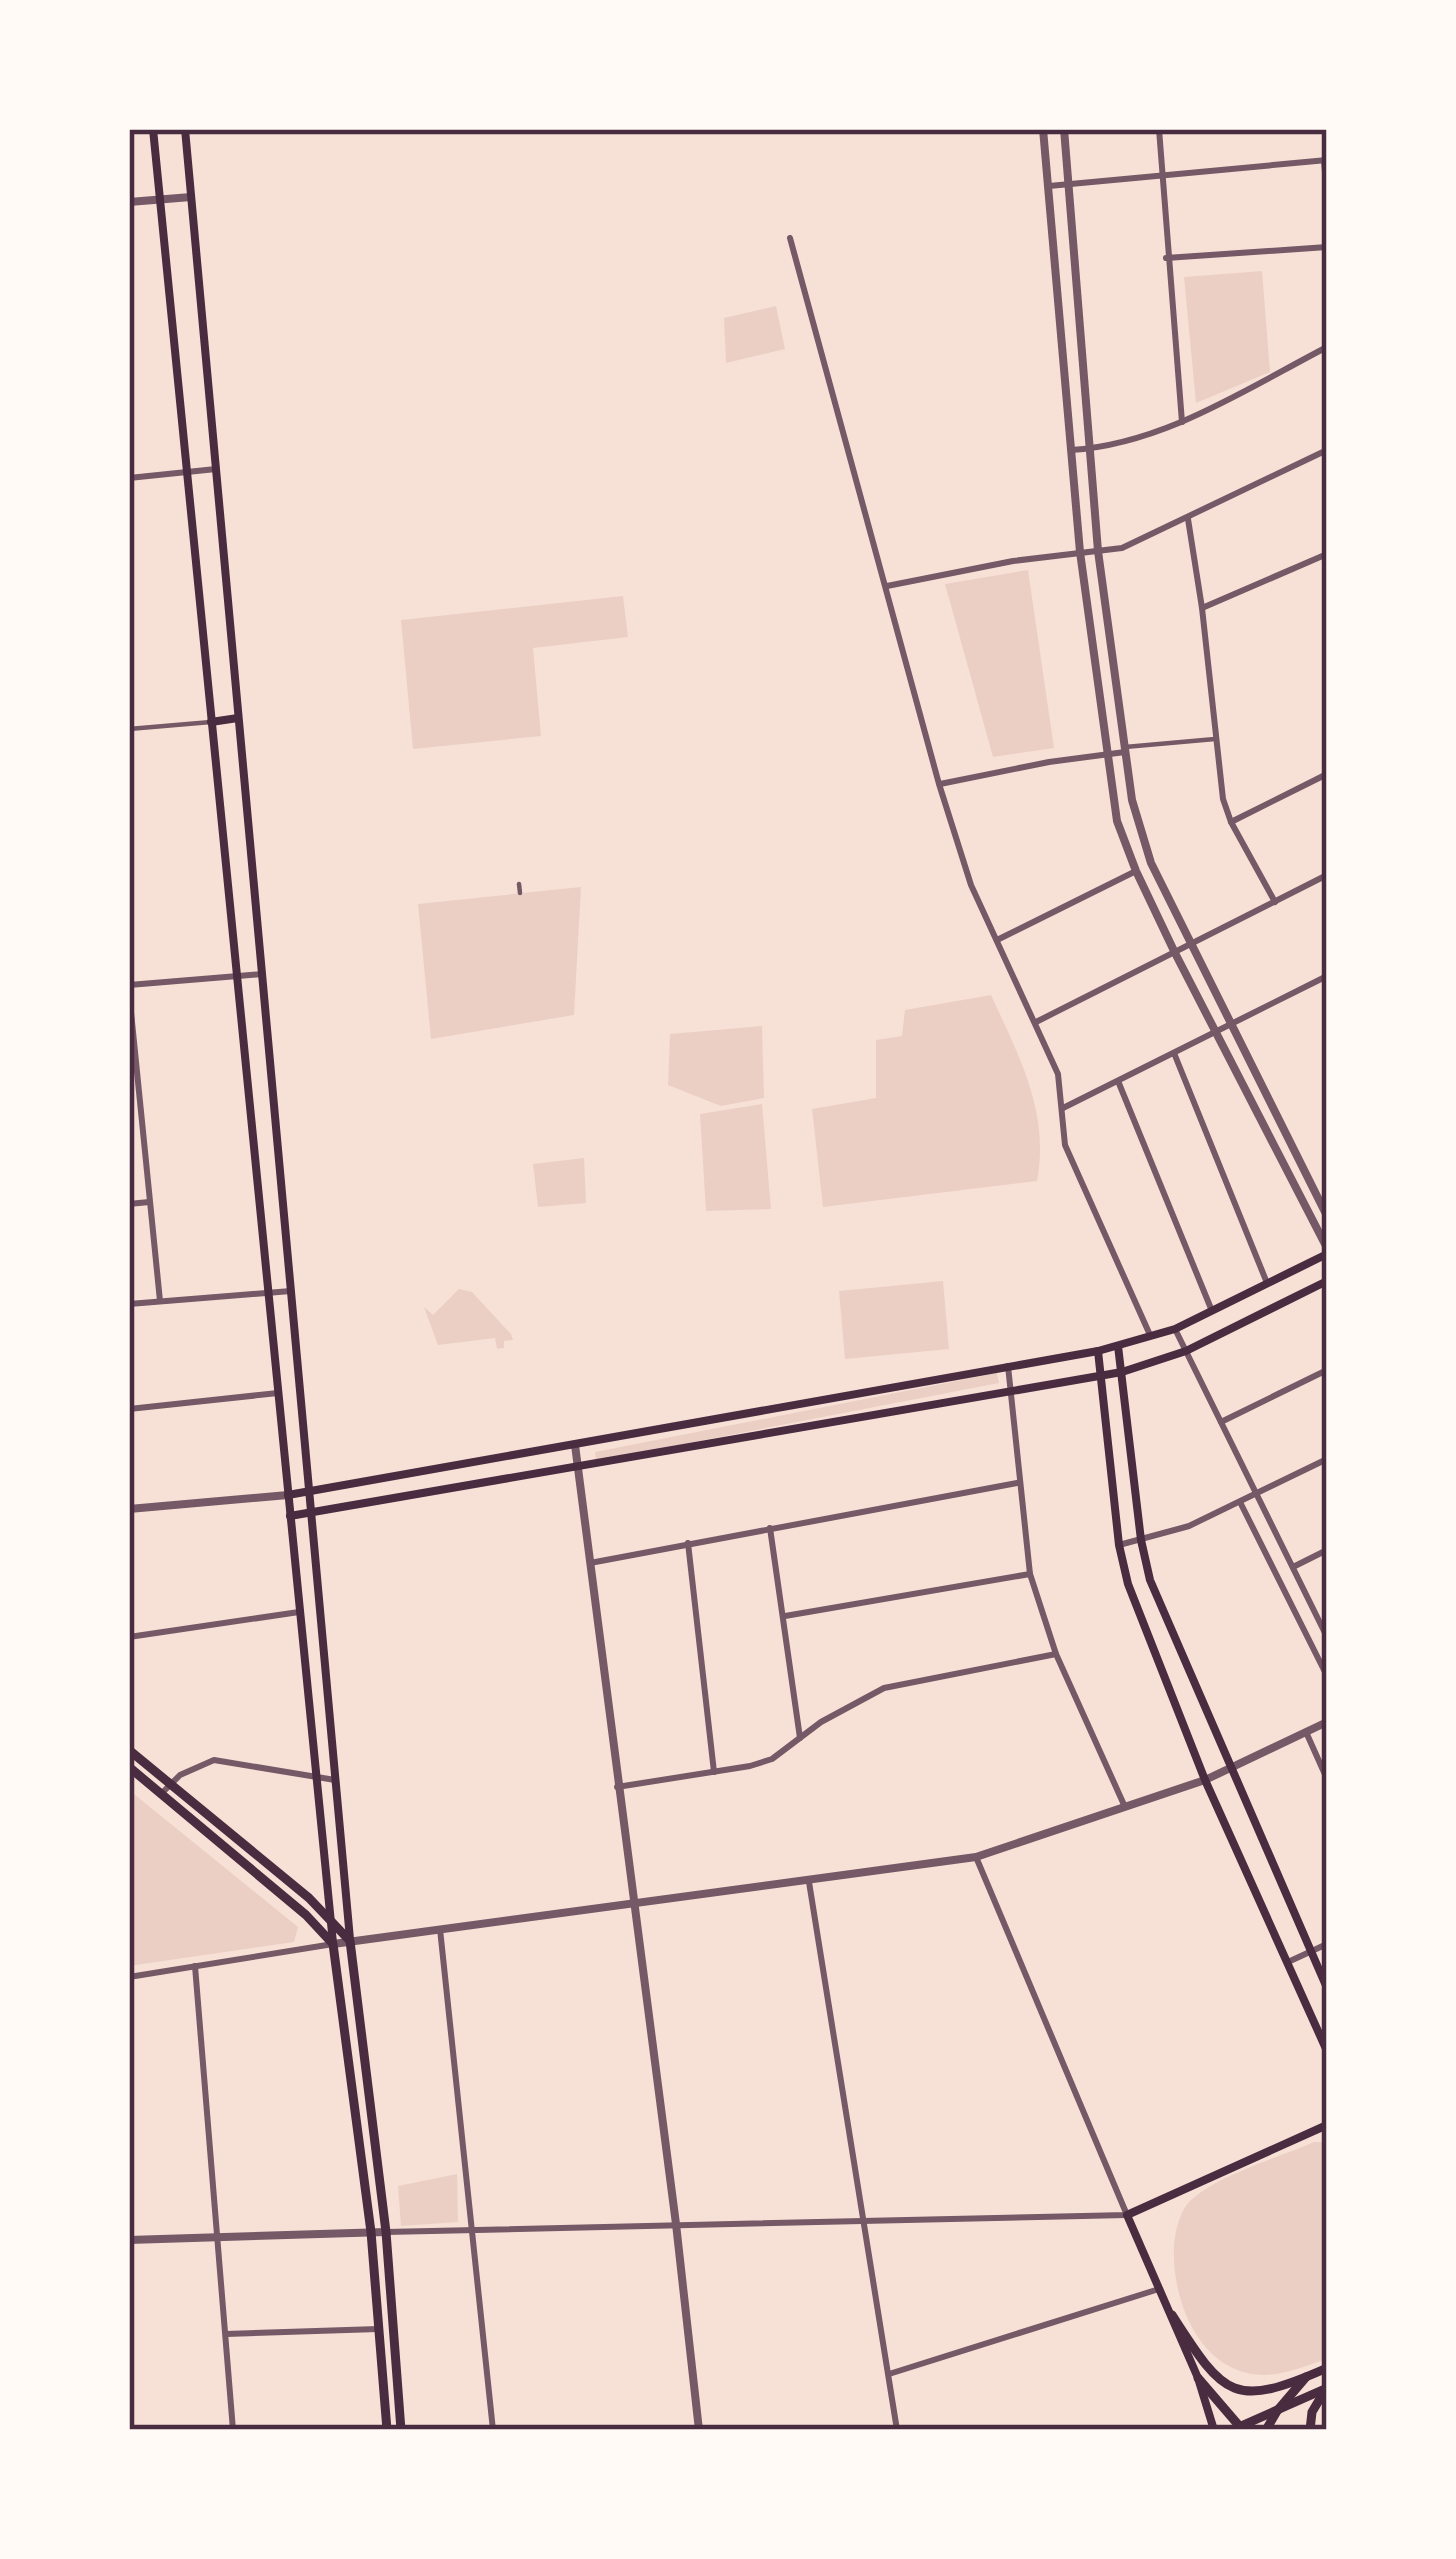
<svg xmlns="http://www.w3.org/2000/svg" width="1456" height="2559" font-family="Quicksand,sans-serif">
<style>
.green{fill:#ebcfc5}
.lines{fill:none;stroke-linecap:round;stroke-linejoin:round}
.pedestrian{stroke:#755966;stroke-width:4.5}
.minor{stroke:#755966;stroke-width:6}
.tertiary{stroke:#755966;stroke-width:8}
.secondary{stroke:#4a2c40;stroke-width:8}
.primary{stroke:#4a2c40;stroke-width:9}
.trunk{stroke:#4a2c40;stroke-width:9}
.neatline{fill:none;stroke:#4a2c40;stroke-width:4.5}
</style>
<rect width="100%" height="100%" fill="#f7e1d7"/>
<g class="green">
<path d="M1262,271L1270,372L1196,403L1184,277Z"/>
<path d="M776,306L785,349L726,363L724,318Z"/>
<path d="M1028,570L1054,748L993,757L945,584Z"/>
<path d="M623,596L628,637L533,648L541,736L413,749L401,620Z"/>
<path d="M581,887L574,1015L431,1039L418,904Z"/>
<path d="M991,995C1019,1056 1050,1113 1037,1181L823,1207L812,1109L876,1098V1040L902,1036L905,1010Z"/>
<path d="M762,1026L764,1098L721,1106L668,1085L670,1034Z"/>
<path d="M762,1104L771,1209L706,1211L700,1114Z"/>
<path d="M584,1158L586,1203L538,1207L533,1164Z"/>
<path d="M943,1281L949,1349L845,1359L839,1291Z"/>
<path d="M459,1289L472,1292L511,1334L513,1340L504,1341V1348L497,1349L495,1338L438,1345L424,1307L433,1315Z"/>
<path d="M997,1373L999,1383L596,1461L595,1452Z"/>
<path d="M129,1790L298,1927L294,1942L129,1966Z"/>
<path d="M1314,2142H1327V2359C1308,2365 1285,2375 1264,2375C1199,2374 1171,2299 1174,2245C1175,2232 1180,2211 1189,2202C1217,2175 1278,2158 1314,2142Z"/>
<path d="M457,2174L458,2222L401,2226L398,2186Z"/>
</g>
<g class="lines">
<g class="pedestrian">
<path d="M129,729L211,722"/>
<path d="M1125,747L1215,739"/>
<path d="M519,884L520,893"/>
</g>
<g class="minor">
<path d="M1159,129L1182,422"/>
<path d="M1324,160L1327,198"/>
<path d="M1049,186L1327,160"/>
<path d="M790,238L939,784L971,885L1058,1074L1065,1145L1150,1335"/>
<path d="M1166,258L1327,247"/>
<path d="M1071,450C1164,444 1246,389 1327,347"/>
<path d="M129,478L216,469"/>
<path d="M1188,519L1202,608L1223,799L1231,822L1275,902"/>
<path d="M887,586L1013,561L1122,548L1327,450"/>
<path d="M1202,608L1327,554"/>
<path d="M940,784L1049,762L1125,752"/>
<path d="M1231,822L1327,774"/>
<path d="M997,940L1136,871"/>
<path d="M129,985L262,974"/>
<path d="M129,992L160,1301"/>
<path d="M1036,1022L1327,875"/>
<path d="M1174,1053L1267,1283"/>
<path d="M1118,1081L1212,1311"/>
<path d="M1063,1108L1327,976"/>
<path d="M129,1204L149,1202"/>
<path d="M129,1304L291,1291"/>
<path d="M1175,1329L1327,1637"/>
<path d="M1008,1366L1030,1574L1056,1654L1125,1807"/>
<path d="M129,1409L278,1393"/>
<path d="M1221,1422L1327,1370"/>
<path d="M1240,1502L1327,1676"/>
<path d="M770,1528L800,1738"/>
<path d="M688,1543L714,1772"/>
<path d="M1119,1545L1189,1526L1327,1459"/>
<path d="M590,1563L1017,1483"/>
<path d="M1293,1567L1327,1550"/>
<path d="M785,1616L1030,1574"/>
<path d="M129,1637L299,1612"/>
<path d="M1306,1732L1327,1779"/>
<path d="M617,1787L750,1766L772,1759L821,1722L884,1688L1056,1654"/>
<path d="M161,1794L180,1775L214,1760L335,1780"/>
<path d="M809,1882L897,2430"/>
<path d="M440,1929L493,2430"/>
<path d="M1288,1962L1327,1944"/>
<path d="M195,1966L233,2430"/>
<path d="M129,1977L333,1944"/>
<path d="M386,2232L1127,2215L976,1857"/>
<path d="M226,2334L378,2329"/>
<path d="M889,2374L1159,2289"/>
</g>
<g class="tertiary">
<path d="M1043,129L1080,552L1117,821L1136,871L1175,953L1327,1248"/>
<path d="M1064,129L1098,551L1132,800L1151,863L1327,1216"/>
<path d="M129,202L191,197"/>
<path d="M575,1445L676,2224L699,2430"/>
<path d="M129,1509L288,1495"/>
<path d="M333,1944L976,1857L1205,1780L1327,1722"/>
<path d="M129,2240L386,2232"/>
</g>
<g class="secondary">
<path d="M153,129L333,1943"/>
<path d="M185,129L350,1939"/>
<path d="M211,722L238,718"/>
<path d="M1118,1346L1141,1540L1150,1580L1327,1988"/>
<path d="M1098,1351L1119,1545L1128,1584L1205,1780L1327,2051"/>
<path d="M288,1495L1098,1351L1175,1329L1327,1254"/>
<path d="M290,1516L1122,1372L1186,1351L1327,1281"/>
<path d="M1214,2430L1198,2378L1127,2215L1327,2125"/>
</g>
<g class="primary">
<path d="M129,1750L309,1898L350,1941L386,2232L401,2430"/>
<path d="M129,1767L306,1915L333,1944L371,2232L387,2430"/>
<path d="M1172,2315C1225,2398 1234,2409 1327,2368"/>
<path d="M1198,2378L1241,2428"/>
<path d="M1266,2430L1277,2411L1306,2377"/>
</g>
<g class="trunk">
<path d="M1232,2430L1327,2388"/>
<path d="M1310,2430L1312,2412L1324,2392"/>
</g>
</g>
<rect width="1456" height="2559" fill="none" stroke="#fffaf5" stroke-width="264"/>
<rect x="132" y="132" width="1192" height="2295" class="neatline"/>
</svg>
